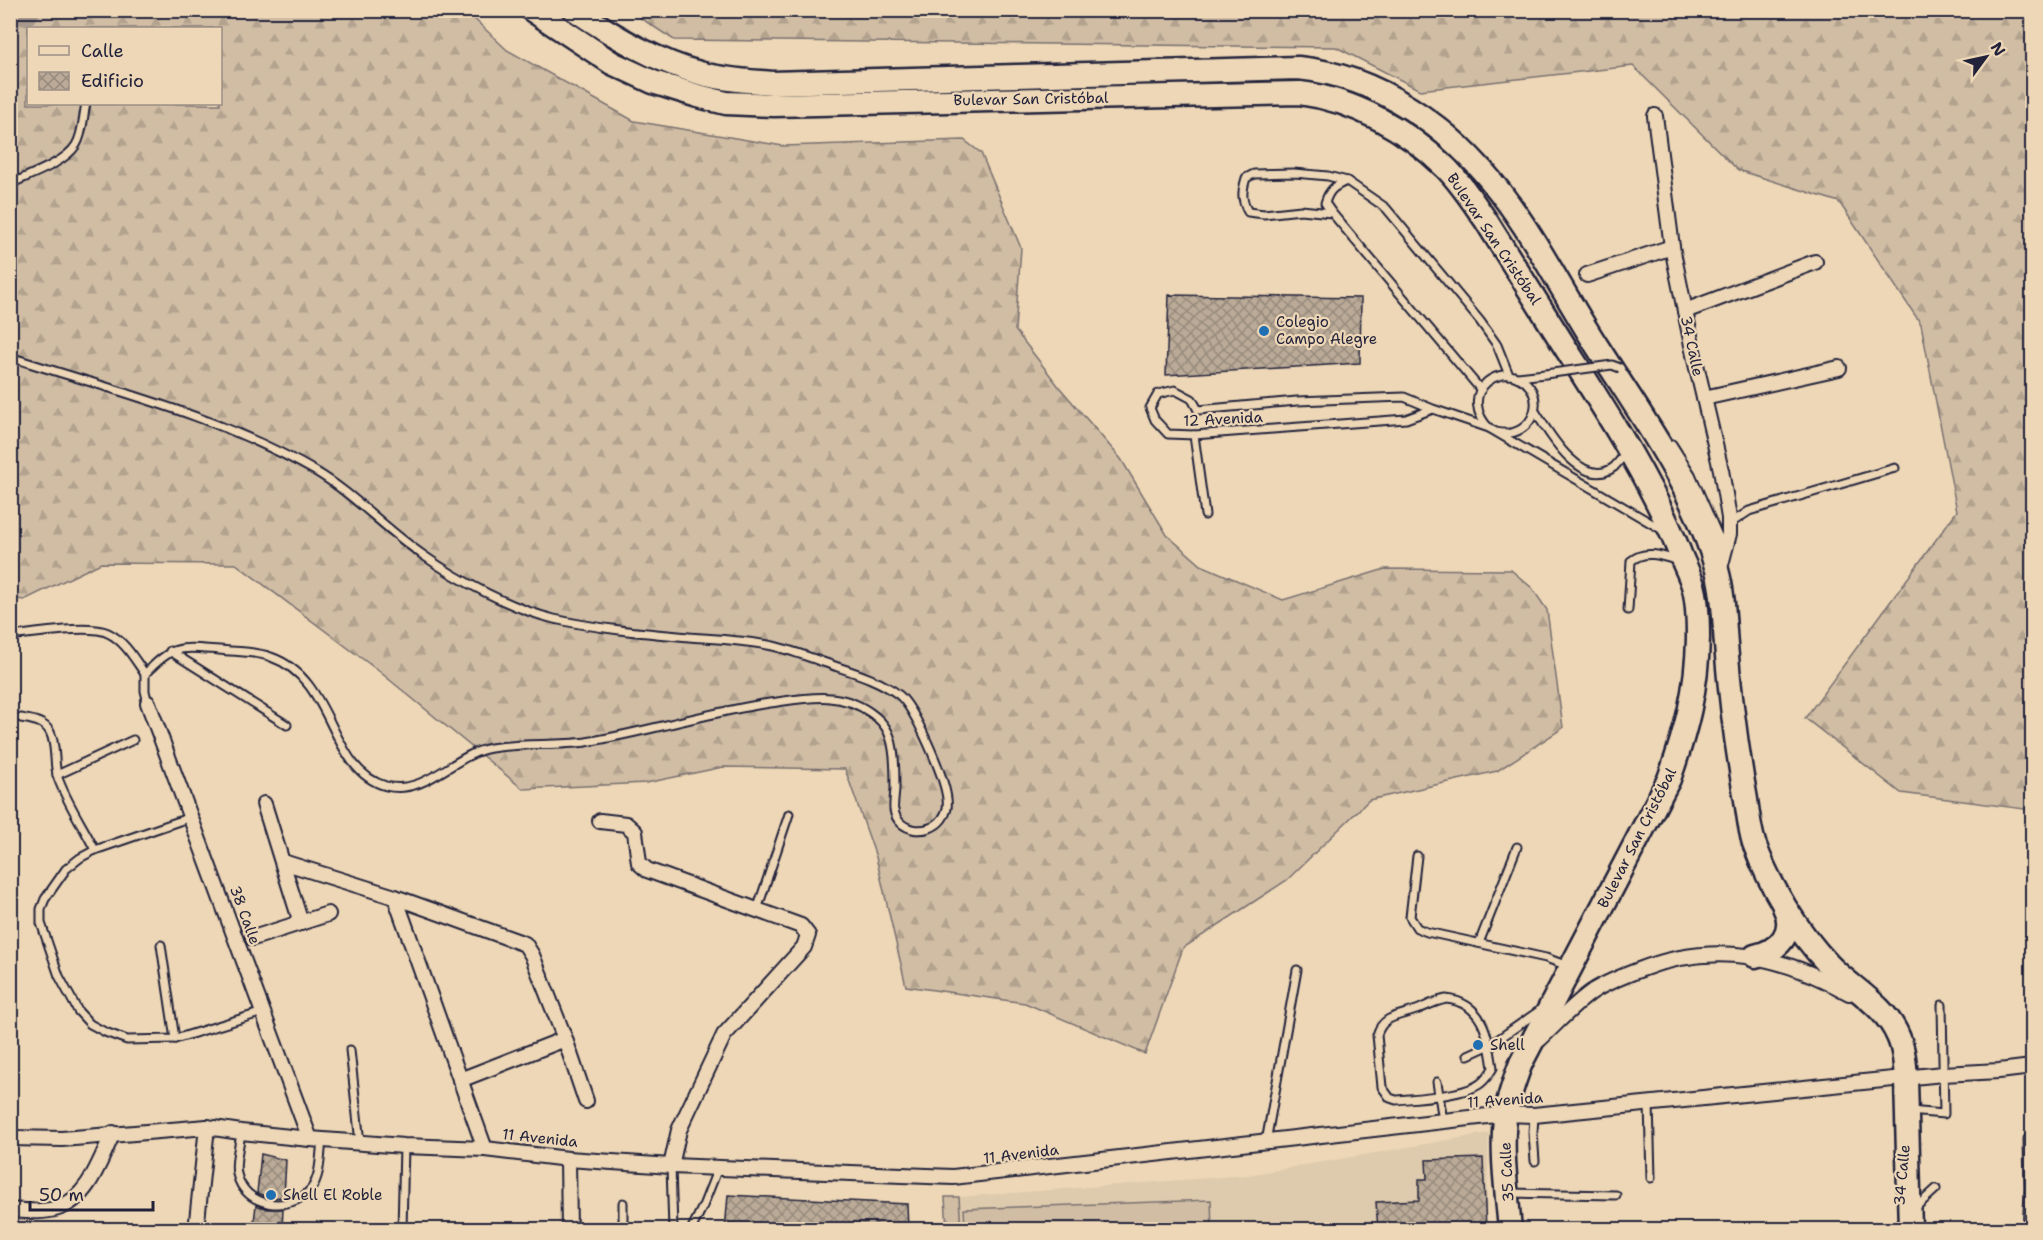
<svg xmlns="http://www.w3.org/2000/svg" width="2043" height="1240" font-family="'Shantell Sans',sans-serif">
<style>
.built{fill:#decaad}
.grass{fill:#d0bda4;stroke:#797070;stroke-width:1.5}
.forest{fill:url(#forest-firs);stroke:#797070;stroke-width:1.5;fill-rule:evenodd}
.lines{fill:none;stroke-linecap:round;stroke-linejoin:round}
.river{stroke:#a7998c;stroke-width:30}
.building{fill:url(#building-cross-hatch);stroke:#22223b;stroke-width:1.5}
.lane-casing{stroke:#22223b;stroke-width:11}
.street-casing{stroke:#22223b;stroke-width:18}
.primary-casing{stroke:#22223b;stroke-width:27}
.lane{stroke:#edd7b6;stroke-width:7}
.street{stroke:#edd7b6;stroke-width:14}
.primary{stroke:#edd7b6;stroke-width:22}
.lane-bridge-casing{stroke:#22223b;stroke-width:11;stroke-linecap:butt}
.lane-bridge{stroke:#edd7b6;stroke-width:7}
.poi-dot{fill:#1f6fb2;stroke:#edd7b6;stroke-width:2}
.labels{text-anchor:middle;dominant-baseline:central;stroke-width:4.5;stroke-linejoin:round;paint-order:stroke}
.street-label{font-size:15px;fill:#22223b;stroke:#edd7b6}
.poi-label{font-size:15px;fill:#22223b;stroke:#edd7b6;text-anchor:start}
</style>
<defs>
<pattern id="forest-firs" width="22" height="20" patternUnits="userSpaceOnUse" patternTransform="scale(1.5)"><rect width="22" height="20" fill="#d0bda4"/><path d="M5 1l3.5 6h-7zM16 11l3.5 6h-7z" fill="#b2a28e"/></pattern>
<pattern id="building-cross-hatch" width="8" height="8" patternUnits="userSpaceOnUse" patternTransform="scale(1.5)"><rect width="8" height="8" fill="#baaa97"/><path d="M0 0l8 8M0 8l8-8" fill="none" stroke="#978a7c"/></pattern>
</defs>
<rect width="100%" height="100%" fill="#edd7b6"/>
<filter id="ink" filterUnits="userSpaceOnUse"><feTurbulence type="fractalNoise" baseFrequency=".0167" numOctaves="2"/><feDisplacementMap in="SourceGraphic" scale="12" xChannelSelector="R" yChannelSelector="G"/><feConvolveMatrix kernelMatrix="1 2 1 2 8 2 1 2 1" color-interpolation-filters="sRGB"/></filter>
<g filter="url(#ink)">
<path class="built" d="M1489,1133L1486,1229H961L959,1197L1248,1175Z"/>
<path class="grass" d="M1211,1200L1212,1229H965L964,1209Z"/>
<g class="forest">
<path d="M10,11H466L507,50L634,121L783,146L964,140L981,153L1021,248L1015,330L1060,388L1121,459L1167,535L1201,565L1283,600L1385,569L1511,570L1532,588L1547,610L1563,728L1497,771L1369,800L1287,880L1183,948L1145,1054L1025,1003L906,986L876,857L845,769L723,767L646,783L523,789L380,672L236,564L101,563L24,600L11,598ZM28,28H220V104H28Z"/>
<path d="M630,11H2032V810L1901,793L1805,718L1957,511L1921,324L1839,202L1738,170L1633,66L1420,90L1336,47L674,40Z"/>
<path d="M945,1197H959L961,1229H947Z"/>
</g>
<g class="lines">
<path class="river" d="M24,10H25"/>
</g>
<g class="building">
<path d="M1169,295L1361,298L1360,363L1166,375Z"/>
<path d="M261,1154L286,1160L284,1197L270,1198L257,1193Z"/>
<path d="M1483,1158L1486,1230H1378L1376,1202L1419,1200V1179H1427L1426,1160Z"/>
<path d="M728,1195L907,1204L908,1230H725Z"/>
<path d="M256,1205L268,1209H283L282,1230H253Z"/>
</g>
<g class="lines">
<defs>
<g id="lane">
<path d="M10,184C29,175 65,163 76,145C83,134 83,116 86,104"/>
<path d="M1332,213L1325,203C1329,190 1334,186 1347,181"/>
<path d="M10,357C113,390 221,417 315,471C354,494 385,529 423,555C458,580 512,609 554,619C599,629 644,633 689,637C717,639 745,640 773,646C790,650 806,656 823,662C848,671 877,678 899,695C915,708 945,778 947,799C948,807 947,812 942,819C929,836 898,833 894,810C893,808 895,791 895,789C895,778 895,768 894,757C892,737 888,725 871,713C840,690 806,698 770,703C708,712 648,732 586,742C555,746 522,743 491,748C454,754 426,796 386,786C328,770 336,680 271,657C256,651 236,652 219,650C180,647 173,644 145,674V691L148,703"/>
<path d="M1518,377L1545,374"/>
<path d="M1481,390L1332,213L1301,210L1264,214L1248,212C1241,199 1242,191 1246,178L1254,174L1294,173L1328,176L1347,181L1386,208L1480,321L1497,345L1509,375"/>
<path d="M1433,409L1406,419L1194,435L1168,434L1155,420L1150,408L1158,394L1175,390L1192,399L1198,410L1297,401L1404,397L1433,409L1489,428"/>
<path d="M1535,411C1548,432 1582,491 1614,467C1618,463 1622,457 1627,453"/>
<path d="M1496,432C1536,442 1551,388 1514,376C1505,373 1494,376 1487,382C1472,395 1476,415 1489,428L1661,529"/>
<path d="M1194,435L1205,515"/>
<path d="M1672,444L1691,474L1723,547"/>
<path d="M1728,525L1749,511L1895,468"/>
<path d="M1628,610L1631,561C1645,549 1663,556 1678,561"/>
<path d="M10,636C33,634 90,624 108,633C125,641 135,660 145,674"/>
<path d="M170,651L287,725"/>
<path d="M21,718C32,720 44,721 50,732C57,745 53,763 58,778C67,803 83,826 95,850"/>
<path d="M57,775L133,740"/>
<path d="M191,817L95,850L80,858L66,869L45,899L41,909V923L59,976L78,1011L90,1024L105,1032L127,1040L175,1039L263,1012"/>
<path d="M1417,856L1410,917L1417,928L1427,932L1546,958L1568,966"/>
<path d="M757,910L789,814"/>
<path d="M1479,943L1517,847"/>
<path d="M161,945L175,1039"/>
<path d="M1446,999C1484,1003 1488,1036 1493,1068C1490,1073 1486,1079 1481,1083C1465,1096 1417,1098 1396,1100L1390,1098L1382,1087L1377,1035C1383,1014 1402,1016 1419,1009C1428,1005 1436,1001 1446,999Z"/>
<path d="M350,1050L360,1143"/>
<path d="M1468,1055L1490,1045L1539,1011"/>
<path d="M1437,1082L1443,1121"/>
<path d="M1649,1104L1651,1178"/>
<path d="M1909,1111L1944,1114L1942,1005"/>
<path d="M1534,1115L1533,1133L1535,1161"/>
<path d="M241,1132C240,1145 234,1162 237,1174C244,1207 290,1214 311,1189C321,1176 320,1155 322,1140"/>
<path d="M1266,1142L1297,970"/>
<path d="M671,1166L673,1230"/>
<path d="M2029,1192L2028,1139L2032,1135"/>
<path d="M1510,1193L1616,1195"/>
<path d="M623,1203V1230"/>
<path d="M1915,1208L1936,1189"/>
<path d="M402,1230L404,1146"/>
<path d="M691,1230L703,1206L718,1168"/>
<path d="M2027,1230L2029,1192L2032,1191"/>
</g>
<g id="street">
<path d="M1655,116L1672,247L1695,360L1721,470L1729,518V534L1719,572"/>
<path d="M1587,275L1672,247"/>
<path d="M1685,311L1815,262"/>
<path d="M1704,398L1839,368"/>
<path d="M148,703L310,1139"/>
<path d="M264,804L301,923"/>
<path d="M600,821L626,824L635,832L639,863L647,870L801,926L808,935L804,947L724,1035L679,1130L671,1166"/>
<path d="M283,862L395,897L525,944L532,955L565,1039L586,1101"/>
<path d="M395,897L485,1149"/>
<path d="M253,938L328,914"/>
<path d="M1539,1040C1556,1024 1574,1004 1593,991C1607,982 1623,976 1639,970C1713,941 1781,954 1849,993"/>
<path d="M460,1080L565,1039"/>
<path d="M10,1138L62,1139L207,1127L241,1132L310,1139L404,1146L485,1149L568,1159L671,1166L953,1177L1505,1114L1534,1115L1943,1074L1999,1071L2032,1067"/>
<path d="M568,1159L569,1230"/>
<path d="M10,1210C26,1211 43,1213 58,1208C89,1198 100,1160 113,1133"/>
<path d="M196,1230L207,1127"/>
</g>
<g id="primary">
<path d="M532,10L612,63L653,82L698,96L726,103L774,105L1300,93C1355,100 1407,130 1446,168C1461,183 1473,202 1485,219C1505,251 1525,283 1545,315C1592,391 1646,468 1679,551C1683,563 1691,576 1694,589C1698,605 1698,622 1698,638C1697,690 1686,731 1669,779L1521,1063C1515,1079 1509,1095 1506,1112C1500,1148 1507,1193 1510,1230"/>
<path d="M575,10C615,37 657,62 703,74C726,80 749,81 772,83L1298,68C1379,76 1451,128 1500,192C1538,241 1566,299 1600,351C1644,420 1695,490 1717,570C1724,595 1724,620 1726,645C1730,695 1736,744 1745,794C1748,810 1749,828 1754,843C1770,887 1797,931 1829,965C1851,988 1885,1005 1898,1036C1904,1049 1905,1064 1906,1079L1910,1230"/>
<path d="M1755,956C1778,951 1797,932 1784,907"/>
</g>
</defs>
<use href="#lane" class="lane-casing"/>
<use href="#street" class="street-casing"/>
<use href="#primary" class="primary-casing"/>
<use href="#lane" class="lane"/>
<use href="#street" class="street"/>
<use href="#primary" class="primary"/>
<defs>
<path id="lane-bridge" d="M1545,374L1612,365L1620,368"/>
</defs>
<use href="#lane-bridge" class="lane-bridge-casing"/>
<use href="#lane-bridge" class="lane-bridge"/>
</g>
</g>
<g class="poi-dot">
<circle cx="1264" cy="331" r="6"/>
<circle cx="1478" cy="1045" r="6"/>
<circle cx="271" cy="1195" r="6"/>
</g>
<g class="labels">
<g class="street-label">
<text transform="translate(1031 99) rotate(-1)">Bulevar San Cristóbal</text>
<text transform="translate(1494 239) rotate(56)">Bulevar San Cristóbal</text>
<text transform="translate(1692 346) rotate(78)">34 Calle</text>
<text transform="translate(1223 419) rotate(-3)">12 Avenida</text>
<text transform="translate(1637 838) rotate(-63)">Bulevar San Cristóbal</text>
<text transform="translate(245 915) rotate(70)">38 Calle</text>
<text transform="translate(1505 1100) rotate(-4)">11 Avenida</text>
<text transform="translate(540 1138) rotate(6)">11 Avenida</text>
<text transform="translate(1021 1154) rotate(-7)">11 Avenida</text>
<text transform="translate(1507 1172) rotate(-93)">35 Calle</text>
<text transform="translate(1902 1175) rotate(-85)">34 Calle</text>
</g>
<g class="poi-label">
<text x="1276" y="322">Colegio<tspan x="1276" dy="17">Campo Alegre</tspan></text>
<text x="1490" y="1045">Shell</text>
<text x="283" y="1195">Shell El Roble</text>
</g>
</g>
<rect width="2043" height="1240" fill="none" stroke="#edd7b6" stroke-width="36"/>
<rect x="18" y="18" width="2007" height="1204" fill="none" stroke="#22223b" stroke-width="2" filter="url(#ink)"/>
<rect x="27" y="27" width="195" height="78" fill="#edd7b6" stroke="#9c8f85" stroke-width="1.5"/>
<rect x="39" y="46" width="30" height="9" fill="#edd7b6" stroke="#9c8f85" stroke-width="1.5"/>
<text x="81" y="57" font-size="18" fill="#22223b">Calle</text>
<rect x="39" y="72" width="30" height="18" fill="url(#building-cross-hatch)" stroke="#9c8f85" stroke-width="1.5"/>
<text x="81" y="87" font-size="18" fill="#22223b">Edificio</text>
<g transform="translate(1986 57) rotate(57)" stroke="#edd7b6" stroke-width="4.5" paint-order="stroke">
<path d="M0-4.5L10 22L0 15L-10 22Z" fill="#22223b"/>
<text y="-9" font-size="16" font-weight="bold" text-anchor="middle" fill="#22223b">N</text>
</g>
<path d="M30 1201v9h123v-9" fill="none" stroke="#22223b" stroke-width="3"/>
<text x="39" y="1201" font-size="18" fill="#22223b" stroke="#edd7b6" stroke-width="4.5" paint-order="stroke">50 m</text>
</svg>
